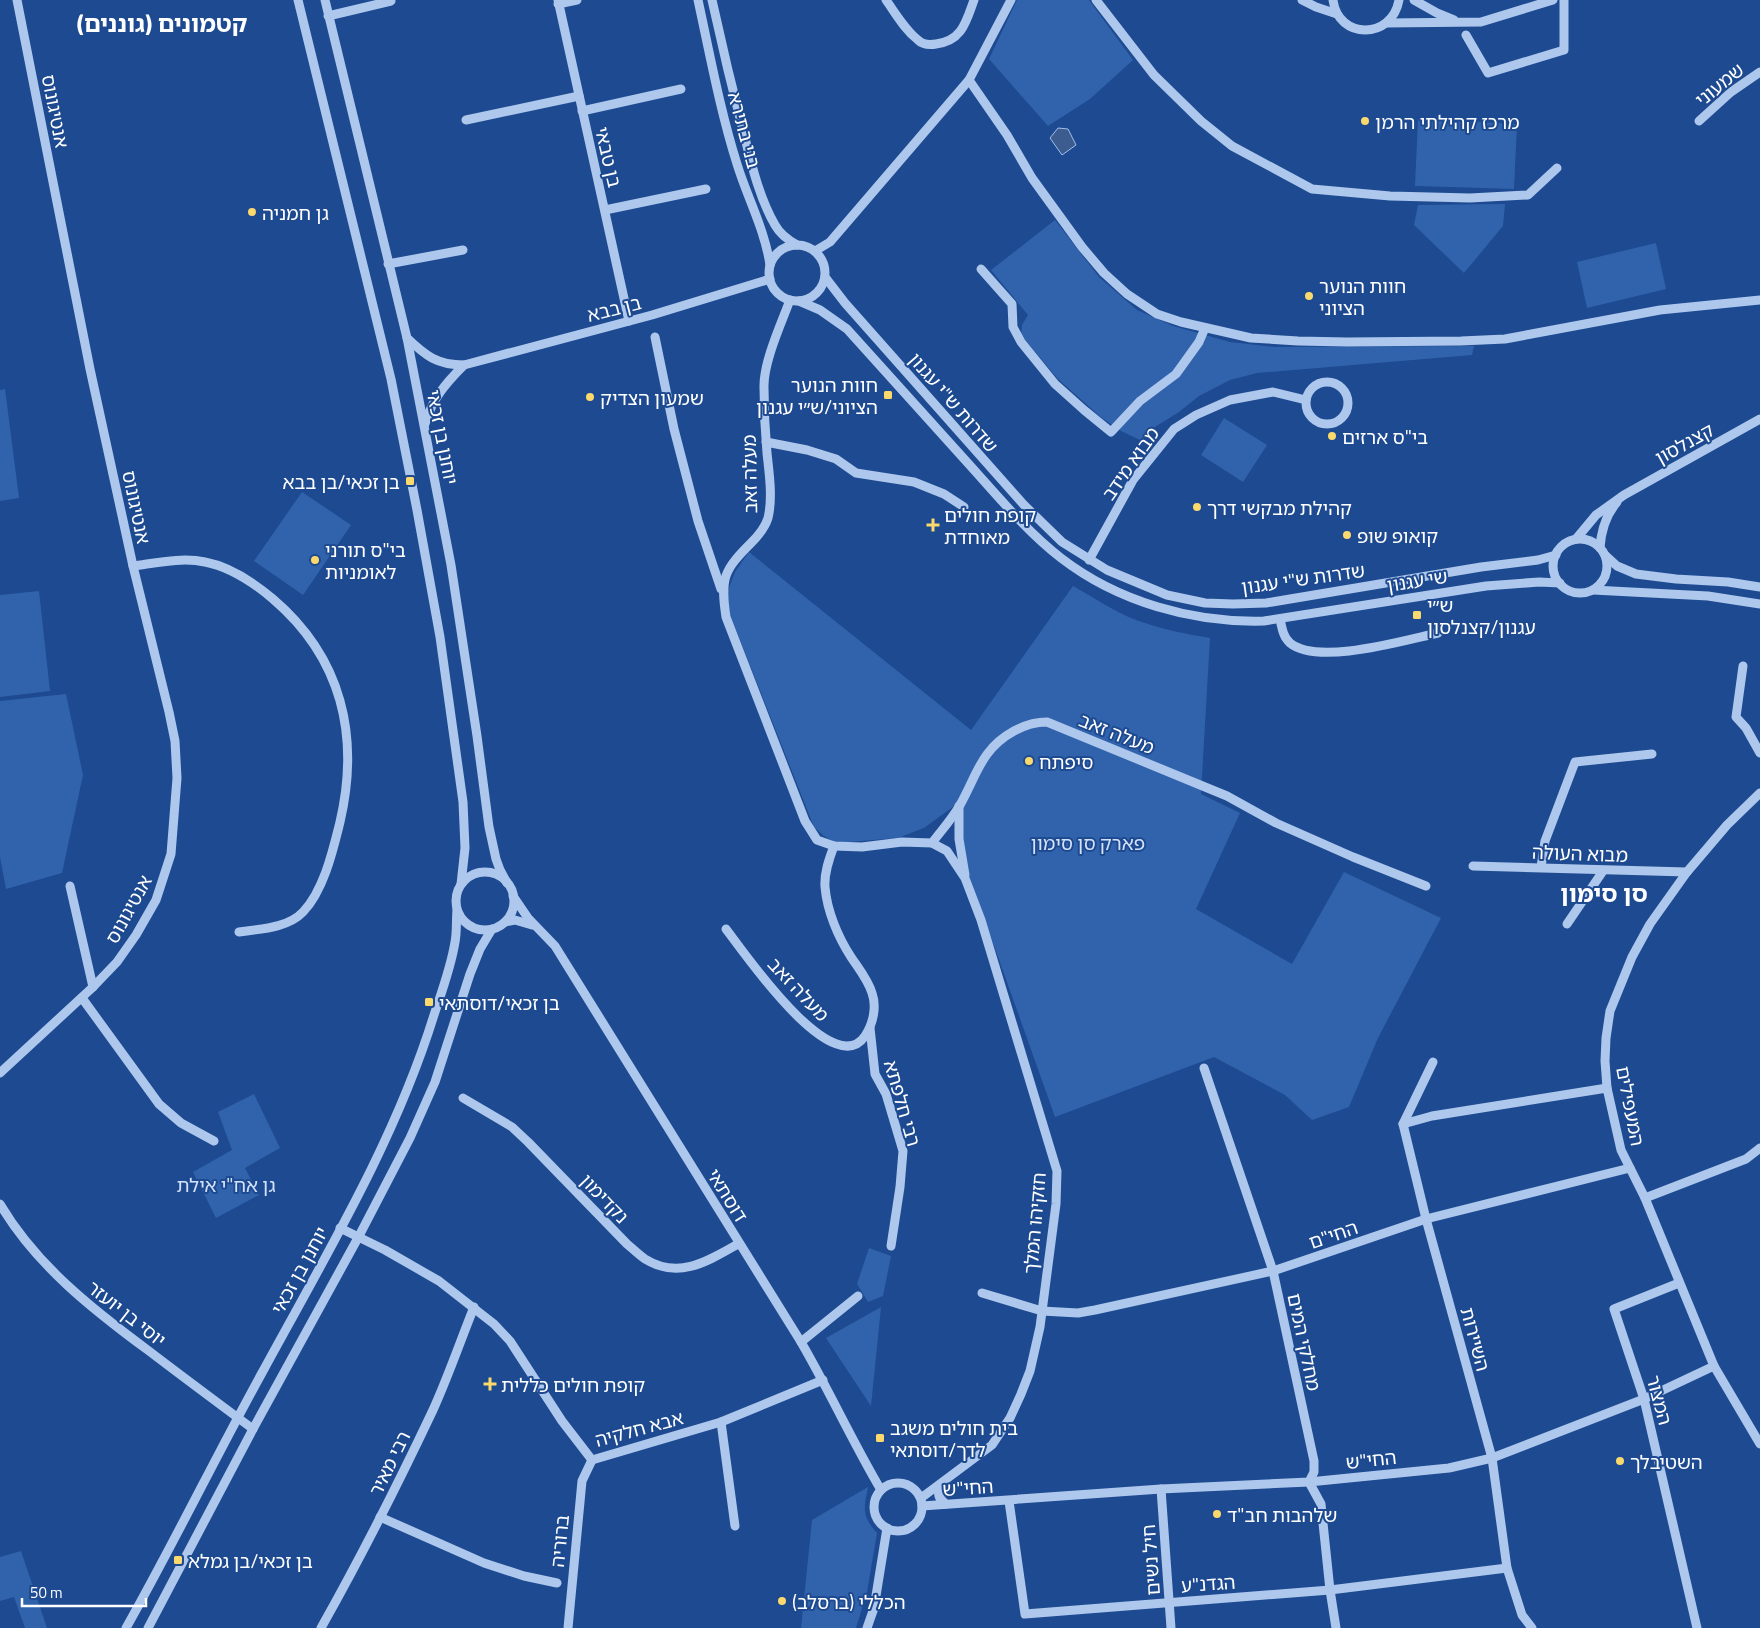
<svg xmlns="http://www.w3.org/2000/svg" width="1760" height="1628" font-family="'Titillium Web','Noto Sans Hebrew',sans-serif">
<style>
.green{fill:#3163ad}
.water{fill:#3c5b8e;stroke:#a0c1ef}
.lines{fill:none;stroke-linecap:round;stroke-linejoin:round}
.minor{stroke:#adc7ed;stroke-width:9}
.poi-dot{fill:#fcd96c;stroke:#1d4a90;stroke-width:2}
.labels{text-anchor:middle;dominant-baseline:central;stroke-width:4;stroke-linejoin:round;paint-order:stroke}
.street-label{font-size:19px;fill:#fff;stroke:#1d4a90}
.poi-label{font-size:19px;fill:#fff;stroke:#1d4a90;text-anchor:start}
.park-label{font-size:19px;fill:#d3e2fa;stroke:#1d4a90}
.district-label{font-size:24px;font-weight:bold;fill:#fff;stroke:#1d4a90}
</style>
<rect width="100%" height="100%" fill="#1d4a90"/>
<g class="green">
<path d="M1017,0H1089L1133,60L1090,99L1048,126L989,59Z"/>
<path d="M1418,119L1517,124L1514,189L1415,186Z"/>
<path d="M1505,204L1503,226L1464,273L1414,225L1418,205Z"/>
<path d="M1055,220L1099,277L1137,310L1173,326L1230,342L1275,347L1474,346L1472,355L1257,373L1230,380L1199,396L1179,412L1155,427L1142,441L1121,431L1102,418L1058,379L1021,335L1022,325L1028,315L991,270Z"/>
<path d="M1656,243L1666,289L1587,308L1577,262Z"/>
<path d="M5,389L19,498L0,501V390Z"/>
<path d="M1224,418L1267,445L1243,482L1201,455Z"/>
<path d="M302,492L351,525L303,595L254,561Z"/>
<path d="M749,552L971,730L1073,586C1095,598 1117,614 1142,622C1164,630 1187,634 1210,638L1201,794L1240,813L1196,909L1292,964L1344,872L1441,918L1378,1038L1349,1107L1312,1120L1285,1095L1214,1057L1055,1117L965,864L957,804L924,828L898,838L836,843L824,836L814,827L729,612L727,593L735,572Z"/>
<path d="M39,591L50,691L0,697V595Z"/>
<path d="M66,694L83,775L62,873L6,889L0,857V701Z"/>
<path d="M254,1094L280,1148L245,1168L259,1195L216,1218L193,1172L232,1150L218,1112Z"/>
<path d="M869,1248L891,1256L883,1296L868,1302L857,1284Z"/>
<path d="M881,1307L871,1406L826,1338Z"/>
<path d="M868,1487C864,1509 861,1515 877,1533L867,1592L856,1628H801L812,1520Z"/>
<path d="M21,1551L47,1628H25L14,1597L0,1601V1557Z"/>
</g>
<path class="water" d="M1058,128L1068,129L1076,145L1062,155L1050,138Z"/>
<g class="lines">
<g class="minor">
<path d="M298,0L391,379L417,510L440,637L463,802L465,848L461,884"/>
<path d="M325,0L407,338L451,565L477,736L489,827L496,859L500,870L507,883"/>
<path d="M558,0L629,321"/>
<path d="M698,0C710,55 720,110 737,164C747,197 765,230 770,265"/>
<path d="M712,0C722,46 733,92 745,138C752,167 760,199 775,225C780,234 788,240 797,245"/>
<path d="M886,0C896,14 905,30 918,40C923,45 930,45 936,44C962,41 966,22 974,0"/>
<path d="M1096,0L1154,75L1201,121L1232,146L1312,189L1390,196L1470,198L1528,195L1557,168"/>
<path d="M1302,0L1316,7L1337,14"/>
<path d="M1333,0C1338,40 1392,40 1399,0"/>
<path d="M1414,0L1437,13L1454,20"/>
<path d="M558,4L577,0"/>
<path d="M328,16L391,1"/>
<path d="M1387,23L1481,22L1553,0"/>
<path d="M1466,35L1488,73L1564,50V0"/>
<path d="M969,80L1007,135L1032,178L1082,247L1104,273L1127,294L1157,314L1181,322L1251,338L1298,341L1347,342L1461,341L1505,339L1660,310L1760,300"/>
<path d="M582,111L681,89"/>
<path d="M466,120L579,96"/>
<path d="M1699,121L1731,92L1760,72"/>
<path d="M605,210L706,189"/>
<circle cx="797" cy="273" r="28"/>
<path d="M815,251L830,242L969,80L1011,0"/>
<path d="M388,264L463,250"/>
<path d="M981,269L1012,304L1013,327L1021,342L1055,384L1084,410L1111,432L1140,401L1176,374L1199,342L1205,328"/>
<path d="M825,277L845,303L1024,505L1062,542L1107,570L1167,595L1205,603L1233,604L1266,603L1481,567L1538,560L1556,555"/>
<path d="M790,300C781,324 763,363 764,388C764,409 765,431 767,453C769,473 773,497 768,518C765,528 759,535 751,543C724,570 720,578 726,617L805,821L817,840L834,846L862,847L902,842L932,843L947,851L965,878L981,920L1057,1171L1056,1204L1040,1327L1030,1371L1021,1394L1010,1418L992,1445L921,1498"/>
<path d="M799,301L820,310L847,329C887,373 926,417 966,461C996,494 1026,531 1061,558C1118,602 1193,623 1264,621L1486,586L1539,582L1560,583"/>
<path d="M655,337L674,429L698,521L721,589"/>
<path d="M407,338C426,356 437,365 464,365L652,315L770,279"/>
<circle cx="1327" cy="403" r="21"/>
<path d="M425,424C432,399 446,383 464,365"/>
<path d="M766,442L807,450L836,459L856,473L914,482L944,494L964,507"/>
<path d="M1576,539L1596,515L1624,495L1760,419"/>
<circle cx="1580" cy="566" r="27"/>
<path d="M1600,548C1601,531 1606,515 1617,502"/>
<path d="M1605,555L1617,566L1636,574L1676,579L1728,582L1760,587"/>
<path d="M1089,560L1133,480L1174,429L1196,415L1230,400L1273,392L1306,400"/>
<path d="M133,566C156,563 182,557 205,562C231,567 253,582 273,599C342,658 360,736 340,822C333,850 324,890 303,912C288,928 260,929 239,932"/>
<path d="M1593,590L1708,596L1760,604"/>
<path d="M1280,619C1282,628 1283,637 1290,643C1318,666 1405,640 1438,633"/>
<path d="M1743,666L1736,717L1746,728L1760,753"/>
<path d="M1760,793L1727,825L1687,872L1650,924L1632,957L1610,1011L1606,1038L1605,1061L1607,1088L1621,1150L1645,1198L1714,1366L1760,1444"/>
<path d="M959,806V839L965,875"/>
<path d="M932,843C941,831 952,819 960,805C977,775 981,749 1014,731C1025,725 1034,722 1047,722L1227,796L1276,823L1353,857L1426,886"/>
<path d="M1473,866L1687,872"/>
<path d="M1541,867L1545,841L1575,762L1652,754"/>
<circle cx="485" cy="901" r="29"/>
<path d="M70,886L93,987"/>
<path d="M513,896L528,918L555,946L801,1342C829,1390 852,1441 881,1490"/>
<path d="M505,922L515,920L532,925"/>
<path d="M1567,924L1603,871"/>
<path d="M726,929C743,951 833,1083 865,1036C873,1024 877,1007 872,993C868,980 859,969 851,957C838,937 827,911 825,887C824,873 829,859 834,846"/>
<path d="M82,998L159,1104L181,1123L214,1141"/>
<path d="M870,1028L875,1074L886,1094L903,1151L900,1187L891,1246"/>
<path d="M1433,1062L1403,1124L1426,1219L1492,1458L1507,1568L1522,1615L1532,1628"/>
<path d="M1204,1068L1273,1271L1314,1461V1472L1309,1482"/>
<path d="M0,1073L93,987L117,962L136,935L156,900L171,854L177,778L175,741L169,712L133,566L90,369L17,0"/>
<path d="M463,1098L512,1127L528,1142L627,1244C633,1249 639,1255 645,1259C679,1280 708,1261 738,1244"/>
<path d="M1403,1124L1432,1116L1607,1088"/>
<path d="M1645,1198L1746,1159L1760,1148"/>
<path d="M0,1204C36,1265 92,1309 149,1351C183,1377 218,1403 253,1429"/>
<path d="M340,1228L385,1250L439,1281L494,1324L510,1341L562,1421L592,1460"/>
<path d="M1679,1283L1614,1309L1644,1399L1697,1628"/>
<path d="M982,1293L1042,1311L1078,1313L1095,1310L1273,1271L1426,1219L1630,1168"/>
<path d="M801,1342L858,1296"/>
<path d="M721,1422L735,1526"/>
<path d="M592,1460L721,1422L823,1380"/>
<path d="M1309,1482L1321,1504L1330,1590L1336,1628"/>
<circle cx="898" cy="1507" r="24"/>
<path d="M941,1484C937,1492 938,1499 946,1504"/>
<path d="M1161,1489L1171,1628"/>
<path d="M1009,1501L1025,1614L1330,1590L1507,1568"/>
<path d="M922,1506L1161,1489L1309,1482L1449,1468L1492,1458L1644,1399L1714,1366"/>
<path d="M380,1517L484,1563L524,1576L557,1583"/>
<path d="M126,1628C174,1543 216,1456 263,1371C326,1255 395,1141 434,1015C442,991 451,967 455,942C457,932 456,921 457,910"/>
<path d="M148,1628L253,1429L359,1236L410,1138L435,1082L470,974L480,949L492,929"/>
<path d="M321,1628C361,1557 398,1484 433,1410C448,1377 460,1342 474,1307"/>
<path d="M568,1628L582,1481L592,1460"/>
<path d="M867,1628L874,1608L887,1528"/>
</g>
</g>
<g class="poi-dot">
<circle cx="1365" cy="121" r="5"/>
<circle cx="252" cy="212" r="5"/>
<circle cx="1309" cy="296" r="5"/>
<rect x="883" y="390" width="10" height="10" rx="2.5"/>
<circle cx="590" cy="397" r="5"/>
<circle cx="1332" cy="436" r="5"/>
<rect x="405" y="476" width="10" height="10" rx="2.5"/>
<circle cx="1197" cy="507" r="5"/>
<path d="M930.5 517.5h5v5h5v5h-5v5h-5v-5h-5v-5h5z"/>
<circle cx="1347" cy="535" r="5"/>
<circle cx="315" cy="560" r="5"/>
<rect x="1412" y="610" width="10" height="10" rx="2.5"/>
<circle cx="1029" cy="761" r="5"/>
<rect x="424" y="997" width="10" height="10" rx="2.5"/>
<path d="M487.5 1376.5h5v5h5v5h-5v5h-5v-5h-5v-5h5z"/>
<rect x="875" y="1433" width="10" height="10" rx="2.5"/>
<circle cx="1620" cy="1461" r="5"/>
<circle cx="1217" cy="1514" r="5"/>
<rect x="173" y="1555" width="10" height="10" rx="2.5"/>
<circle cx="782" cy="1601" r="5"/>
</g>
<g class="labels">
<g class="street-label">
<text transform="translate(1719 84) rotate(-39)">שמעוני</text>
<text transform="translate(56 111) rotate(79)">אנטיגונוס</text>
<text transform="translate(745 130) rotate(75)">בני בתירא</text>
<text transform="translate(609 157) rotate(77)">בן טבאי</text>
<text transform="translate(614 308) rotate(-14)">בן בבא</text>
<text transform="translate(954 402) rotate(49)">שדרות ש"י עגנון</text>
<text transform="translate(443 437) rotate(79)">יוחנן בן זכאי</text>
<text transform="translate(1684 443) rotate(-29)">קצנלסון</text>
<text transform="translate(1130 463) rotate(-55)">מבוא מידב</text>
<text transform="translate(749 474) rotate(-91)">מעלה זאב</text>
<text transform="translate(137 507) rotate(78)">אנטיגונוס</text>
<text transform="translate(1303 578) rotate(-8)">שדרות ש"י עגנון</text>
<text transform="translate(1417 580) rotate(-9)">שי עגנון</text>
<text transform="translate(1117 733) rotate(22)">מעלה זאב</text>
<text transform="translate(1580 853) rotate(2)">מבוא העולה</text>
<text transform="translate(128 909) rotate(-61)">אנטיגונוס</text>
<text transform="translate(799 989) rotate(47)">מעלה זאב</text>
<text transform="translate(903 1103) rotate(74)">רבי חלפתא</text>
<text transform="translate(1631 1106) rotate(79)">המעפילים</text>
<text transform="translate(728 1195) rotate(58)">דוסתאי</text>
<text transform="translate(605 1198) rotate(46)">נקדימון</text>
<text transform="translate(1034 1223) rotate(-85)">חזקיהו המלך</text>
<text transform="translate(1333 1234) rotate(-19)">החי"ם</text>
<text transform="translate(299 1270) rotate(-61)">יוחנן בן זכאי</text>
<text transform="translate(127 1313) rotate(38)">יוסי בן יועזר</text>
<text transform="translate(1476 1339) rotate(75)">השיירות</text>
<text transform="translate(1305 1342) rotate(78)">מחלקי המים</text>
<text transform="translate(1660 1400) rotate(75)">המצור</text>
<text transform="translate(639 1428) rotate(-15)">אבא חלקיה</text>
<text transform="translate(1371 1459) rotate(-6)">החי"ש</text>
<text transform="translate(389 1463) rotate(-64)">רבי מאיר</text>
<text transform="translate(968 1487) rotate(-4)">החי"ש</text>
<text transform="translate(559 1541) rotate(-84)">ברוריה</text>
<text transform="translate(1150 1560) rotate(-94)">חיל נשים</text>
<text transform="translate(1208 1583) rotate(-4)">הגדנ"ע</text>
</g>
<g class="poi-label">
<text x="1375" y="121">מרכז קהילתי הרמן</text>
<text x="262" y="212">גן חמניה</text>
<text x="1319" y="285">חוות הנוער<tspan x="1319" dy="22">הציוני</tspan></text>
<text x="878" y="384" text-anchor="end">חוות הנוער<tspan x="878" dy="22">הציוני/ש״י עגנון</tspan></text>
<text x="600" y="397">שמעון הצדיק</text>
<text x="1342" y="436">בי"ס ארזים</text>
<text x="400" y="481" text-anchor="end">בן זכאי/בן בבא</text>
<text x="1207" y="507">קהילת מבקשי דרך</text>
<text x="944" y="514">קופת חולים<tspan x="944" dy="22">מאוחדת</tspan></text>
<text x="1357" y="535">קואופ שופ</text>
<text x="325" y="549">בי"ס תורני<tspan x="325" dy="22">לאומניות</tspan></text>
<text x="1427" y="604">ש״י<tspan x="1427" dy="22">עגנון/קצנלסון</tspan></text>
<text x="1039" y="761">סיפתח</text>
<text x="439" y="1002">בן זכאי/דוסתאי</text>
<text x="501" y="1384">קופת חולים כללית</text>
<text x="890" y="1427">בית חולים משגב<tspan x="890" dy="22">לדך/דוסתאי</tspan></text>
<text x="1630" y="1461">השטיבלך</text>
<text x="1227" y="1514">שלהבות חב"ד</text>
<text x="188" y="1560">בן זכאי/בן גמלא</text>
<text x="792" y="1601">הכללי (ברסלב)</text>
</g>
<g class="park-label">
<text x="1088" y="842">פארק סן סימון</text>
<text x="226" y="1184">גן אח"י אילת</text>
</g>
<g class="district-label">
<text x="162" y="23">קטמונים (גוננים)</text>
<text x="1604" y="893">סן סימון</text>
</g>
</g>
<path d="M22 1598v8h124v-8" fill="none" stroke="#ffffff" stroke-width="2.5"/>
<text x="30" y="1598" font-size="15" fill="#ffffff" stroke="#1d4a90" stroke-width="4" paint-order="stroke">50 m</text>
</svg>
